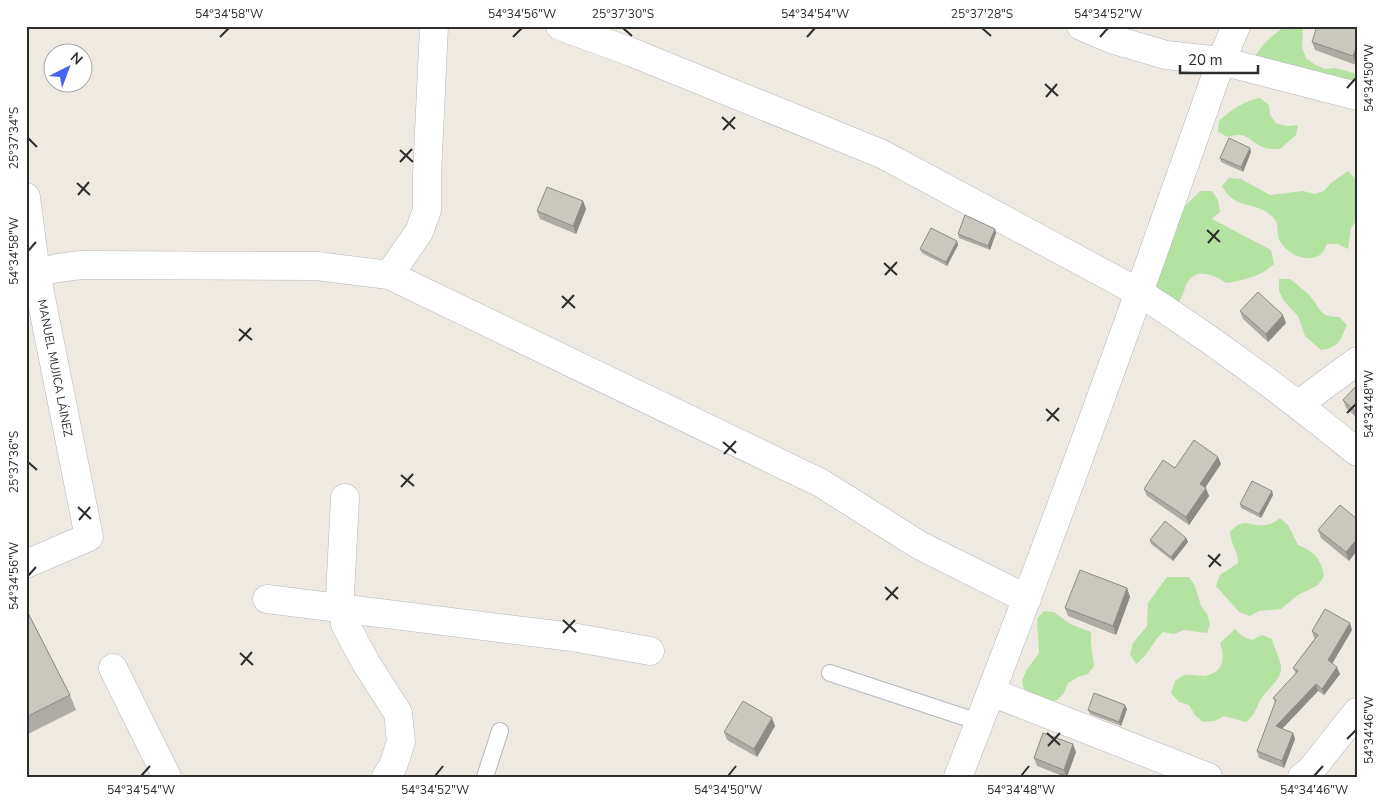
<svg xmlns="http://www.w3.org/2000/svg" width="1383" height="803" font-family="'Nunito Sans',sans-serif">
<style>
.green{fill:#b4e2a0}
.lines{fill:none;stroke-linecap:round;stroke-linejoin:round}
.lane-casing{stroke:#b4b6c0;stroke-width:18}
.street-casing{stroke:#b4b6c0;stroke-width:29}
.lane{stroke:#fff;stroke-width:16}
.street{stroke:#fff;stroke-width:28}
.wall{fill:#aeaba4}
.shaded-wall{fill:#8d8b86}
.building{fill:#cac7bf;stroke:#8d8b86}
.ticks{fill:none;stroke:#2d2d2d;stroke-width:2}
.labels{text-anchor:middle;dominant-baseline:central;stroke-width:4.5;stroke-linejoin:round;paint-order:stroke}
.street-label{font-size:12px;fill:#2d2d2d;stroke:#fff}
.neatline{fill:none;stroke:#2d2d2d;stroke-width:2}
.ticks-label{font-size:12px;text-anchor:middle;fill:#2d2d2d}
</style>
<rect width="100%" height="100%" fill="#eee9e1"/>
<g class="green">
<path d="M1286,26H1303L1302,48L1306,58L1314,64L1325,69L1336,68L1357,74V87L1251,64C1258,49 1271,35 1286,26Z"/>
<path d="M1260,98L1269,105L1270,115L1276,123L1287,126L1298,125L1296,135L1280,149C1272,149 1263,149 1257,144C1244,136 1244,132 1228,137L1218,132L1219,121C1232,109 1244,101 1260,98Z"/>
<path d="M1348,171L1357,180V219L1351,228L1348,249L1338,244H1327C1325,247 1324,252 1321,254C1308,265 1285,253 1279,239C1276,231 1280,224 1273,217C1255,200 1235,211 1222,186L1229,178L1241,179L1270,195L1303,191L1314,194L1324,191L1331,183Z"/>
<path d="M1200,191H1212L1218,200L1220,212L1212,219L1271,250L1274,264C1260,277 1244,280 1226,283C1215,275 1196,267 1187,283C1184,289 1183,296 1179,302L1169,301L1154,287L1180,214L1185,206Z"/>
<path d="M1279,279H1290C1296,284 1303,289 1309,295C1321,308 1318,317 1339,317L1347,325C1340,340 1339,348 1321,350L1305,336L1298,316L1284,301L1279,291Z"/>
<path d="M1280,518L1288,525L1298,545C1314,551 1321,559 1324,576L1318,585L1298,595L1281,609L1259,611L1250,616L1239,612L1216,586L1220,575L1238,563C1238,549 1231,546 1230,532C1244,516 1249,527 1266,525C1271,525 1276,521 1280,518Z"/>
<path d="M1167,577H1189L1195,586L1201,606L1207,614L1210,624L1207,633L1184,630L1174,634L1163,632C1152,642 1148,656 1136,664L1130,654L1133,643L1147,626L1148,603Z"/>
<path d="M1044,611L1054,612L1070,624L1091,632V644L1094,666L1088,674L1078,677L1068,683L1064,693L1057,700L1046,702L1025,693L1022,681L1026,671L1039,653L1037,619Z"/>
<path d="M1235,629L1242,636L1252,640L1262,635L1272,639C1274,649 1282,661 1281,670C1280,680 1269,688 1263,696C1256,706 1257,713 1246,722L1224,716L1214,721L1203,722L1195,715L1189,705L1179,702L1171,693L1175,681C1178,679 1182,676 1185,675C1191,674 1199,676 1205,676C1224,673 1225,658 1220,643Z"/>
</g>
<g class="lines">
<defs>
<g id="lane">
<path d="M830,673L979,722"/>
<path d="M485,777L500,731"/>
</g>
<g id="street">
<path d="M560,26L631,52L882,154L1140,293C1215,341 1287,395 1357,452"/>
<path d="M1081,26L1111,39L1166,55L1221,61L1357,96"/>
<path d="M26,197L36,273L89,537L26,564"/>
<path d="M389,275L419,232L427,210V175L434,26"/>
<path d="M26,278C44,269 63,267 82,265L317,266L389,275L821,483L919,545L1027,599"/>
<path d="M1299,404L1357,361"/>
<path d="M345,498L340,596L345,624L366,663L398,713L401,742L393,766L386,777"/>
<path d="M267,599L572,637L650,651"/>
<path d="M113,668L167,777"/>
<path d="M991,692L1208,777"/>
<path d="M958,777C1051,540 1137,301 1221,61L1236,26"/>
<path d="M1302,777L1311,770L1357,712"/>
</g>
</defs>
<use href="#lane" class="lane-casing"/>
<use href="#street" class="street-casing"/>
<use href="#lane" class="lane"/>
<use href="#street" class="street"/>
</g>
<g class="wall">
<path d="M1357,26L1356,65L1315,50L1312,42Z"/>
<path d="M1251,152L1243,172L1221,162L1220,158Z"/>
<path d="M583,201L586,209L576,234L540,219L537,211Z"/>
<path d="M995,229L996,233L990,250L959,238L958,234Z"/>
<path d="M958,245L947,266L922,253L920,249Z"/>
<path d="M1240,311L1286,323L1268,342L1243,319Z"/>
<path d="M1357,385V418L1346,408L1343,400Z"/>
<path d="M1218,457L1221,464L1205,488L1209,496L1189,525L1147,496L1144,489L1175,468Z"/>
<path d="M1272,491L1273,495L1261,518L1241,508L1240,504Z"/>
<path d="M1340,505L1349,561L1321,538L1318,530Z"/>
<path d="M1186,538L1188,542L1173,561L1151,544L1150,540Z"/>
<path d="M1127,588L1130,597L1116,635L1068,616L1065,608Z"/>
<path d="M26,609L70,695L76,710L26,735Z"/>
<path d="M1352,630L1332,664L1340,674L1324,695L1318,691L1282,729L1293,733L1295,739L1284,768L1259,758L1257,751L1275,703L1273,698L1296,674L1293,668L1315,638H1314L1312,631Z"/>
<path d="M1127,709L1121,726L1090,714L1088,710Z"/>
<path d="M775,726L757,757L727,740L724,732Z"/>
<path d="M1076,752L1067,776L1060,775L1037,766L1034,758Z"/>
</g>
<g class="shaded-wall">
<path d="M1357,46V63L1356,65L1353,56Z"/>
<path d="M1250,148L1251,152L1243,172L1241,167Z"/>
<path d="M583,201L586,209L576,234L573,226Z"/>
<path d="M995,229L996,233L990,250L988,246Z"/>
<path d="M957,241L958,245L947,266L946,262Z"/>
<path d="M1283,315L1286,323L1268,342L1266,334Z"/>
<path d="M1218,457L1221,464L1202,492L1200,484Z"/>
<path d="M1206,488L1209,496L1189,525L1186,517Z"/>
<path d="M1272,491L1273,495L1261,518L1259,514Z"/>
<path d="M1186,538L1188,542L1173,561L1171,557Z"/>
<path d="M1357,539V551L1349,561L1346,552Z"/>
<path d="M1127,588L1130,597L1116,635L1113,626Z"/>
<path d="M1350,623L1352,630L1330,667L1328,660Z"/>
<path d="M1337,667L1340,674L1324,695L1322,689Z"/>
<path d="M1316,684L1318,691L1278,733L1276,726Z"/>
<path d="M1125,705L1127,709L1121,726L1119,722Z"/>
<path d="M772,718L775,726L757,757L754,749Z"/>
<path d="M1293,733L1295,739L1284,768L1282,761Z"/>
<path d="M1073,744L1076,752L1067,777H1066L1064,770Z"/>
</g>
<g class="building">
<path d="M1317,26H1357V46L1353,56L1312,42Z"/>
<path d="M1229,138L1250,148L1241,167L1220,158Z"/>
<path d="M547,187L583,201L573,226L537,211Z"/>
<path d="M965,215L995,229L988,246L958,234Z"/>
<path d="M931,228L957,241L946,262L920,249Z"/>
<path d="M1258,292L1283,315L1266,334L1240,311Z"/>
<path d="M1357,385V413L1343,400Z"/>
<path d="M1194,440L1218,457L1200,484L1206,488L1186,517L1144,489L1163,460L1175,468Z"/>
<path d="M1252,481L1272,491L1259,514L1240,504Z"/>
<path d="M1340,505L1357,519V539L1346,552L1318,530Z"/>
<path d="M1165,521L1186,538L1171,557L1150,540Z"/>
<path d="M1080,570L1127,588L1113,626L1065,608Z"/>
<path d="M26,609L70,695L26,717Z"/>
<path d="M1325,609L1350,623L1328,660L1337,667L1322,689L1316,684L1276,726L1293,733L1282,761L1257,751L1276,700L1273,698L1298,671L1293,668L1318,635L1312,631Z"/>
<path d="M1094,693L1125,705L1119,722L1088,710Z"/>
<path d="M743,701L772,718L754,749L724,732Z"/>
<path d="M1043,733L1073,744L1064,770L1034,758Z"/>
<path d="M1061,774L1068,777H1060Z"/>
</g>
<path class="ticks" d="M623,28L632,36M982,28L991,36M220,37L229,28M513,37L522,28M807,37L815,28M1100,37L1108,28M1045,84L1058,96M1347,88L1356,78M1046,97L1057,84M722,117L735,129M723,130L735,117M28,138L37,147M400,150L413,162M400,162L412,149M77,183L90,195M78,195L89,182M1207,230L1220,242M1208,243L1219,230M28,251L36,242M884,263L897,275M885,275L897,262M562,296L575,308M562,308L574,295M239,329L252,340M239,341L251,328M1046,409L1059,421M1347,413L1356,404M1047,421L1059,408M723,442L736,453M724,454L736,441M28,462L37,470M401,475L414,486M401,487L413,474M78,507L91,519M79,520L90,507M1208,555L1221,566M1209,567L1220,554M28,576L36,567M885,587L898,599M886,600L898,587M563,620L576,632M563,633L575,620M240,653L253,665M241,665L252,652M1047,733L1060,745M1347,739L1356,730M1048,746L1060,733M141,776L150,766M435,776L443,766M728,776L736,766M1021,776L1029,766M1314,776L1323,766"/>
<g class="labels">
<g class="street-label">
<text transform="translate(55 368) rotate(79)">MANUEL MUJICA LÁINEZ</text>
</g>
</g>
<rect width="1383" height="803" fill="none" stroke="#ffffff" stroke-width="55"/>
<g transform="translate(68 68) rotate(42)"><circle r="24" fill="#ffffff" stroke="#ababab"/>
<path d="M0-4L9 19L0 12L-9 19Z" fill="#4962f3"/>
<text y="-8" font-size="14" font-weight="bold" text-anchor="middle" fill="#2d2d2d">N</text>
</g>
<path d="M1180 65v8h78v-8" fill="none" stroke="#2d2d2d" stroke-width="2.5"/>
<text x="1188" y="65" font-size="15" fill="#2d2d2d" stroke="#ffffff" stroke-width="4" paint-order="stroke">20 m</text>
<rect x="28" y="28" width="1328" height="748" class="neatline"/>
<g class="ticks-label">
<text x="229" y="18">54°34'58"W</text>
<text x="522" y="18">54°34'56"W</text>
<text x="623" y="18">25°37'30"S</text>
<text x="815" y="18">54°34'54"W</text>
<text x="982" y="18">25°37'28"S</text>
<text x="1108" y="18">54°34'52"W</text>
<text transform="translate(1369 78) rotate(-90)" y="4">54°34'50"W</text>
<text transform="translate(14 138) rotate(-90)" y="4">25°37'34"S</text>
<text transform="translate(14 251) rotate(-90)" y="4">54°34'58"W</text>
<text transform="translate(1369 404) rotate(-90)" y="4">54°34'48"W</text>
<text transform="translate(14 462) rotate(-90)" y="4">25°37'36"S</text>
<text transform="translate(14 576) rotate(-90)" y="4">54°34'56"W</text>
<text transform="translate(1369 730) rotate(-90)" y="4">54°34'46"W</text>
<text x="141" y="794">54°34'54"W</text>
<text x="435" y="794">54°34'52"W</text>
<text x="728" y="794">54°34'50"W</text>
<text x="1021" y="794">54°34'48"W</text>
<text x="1314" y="794">54°34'46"W</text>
</g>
</svg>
